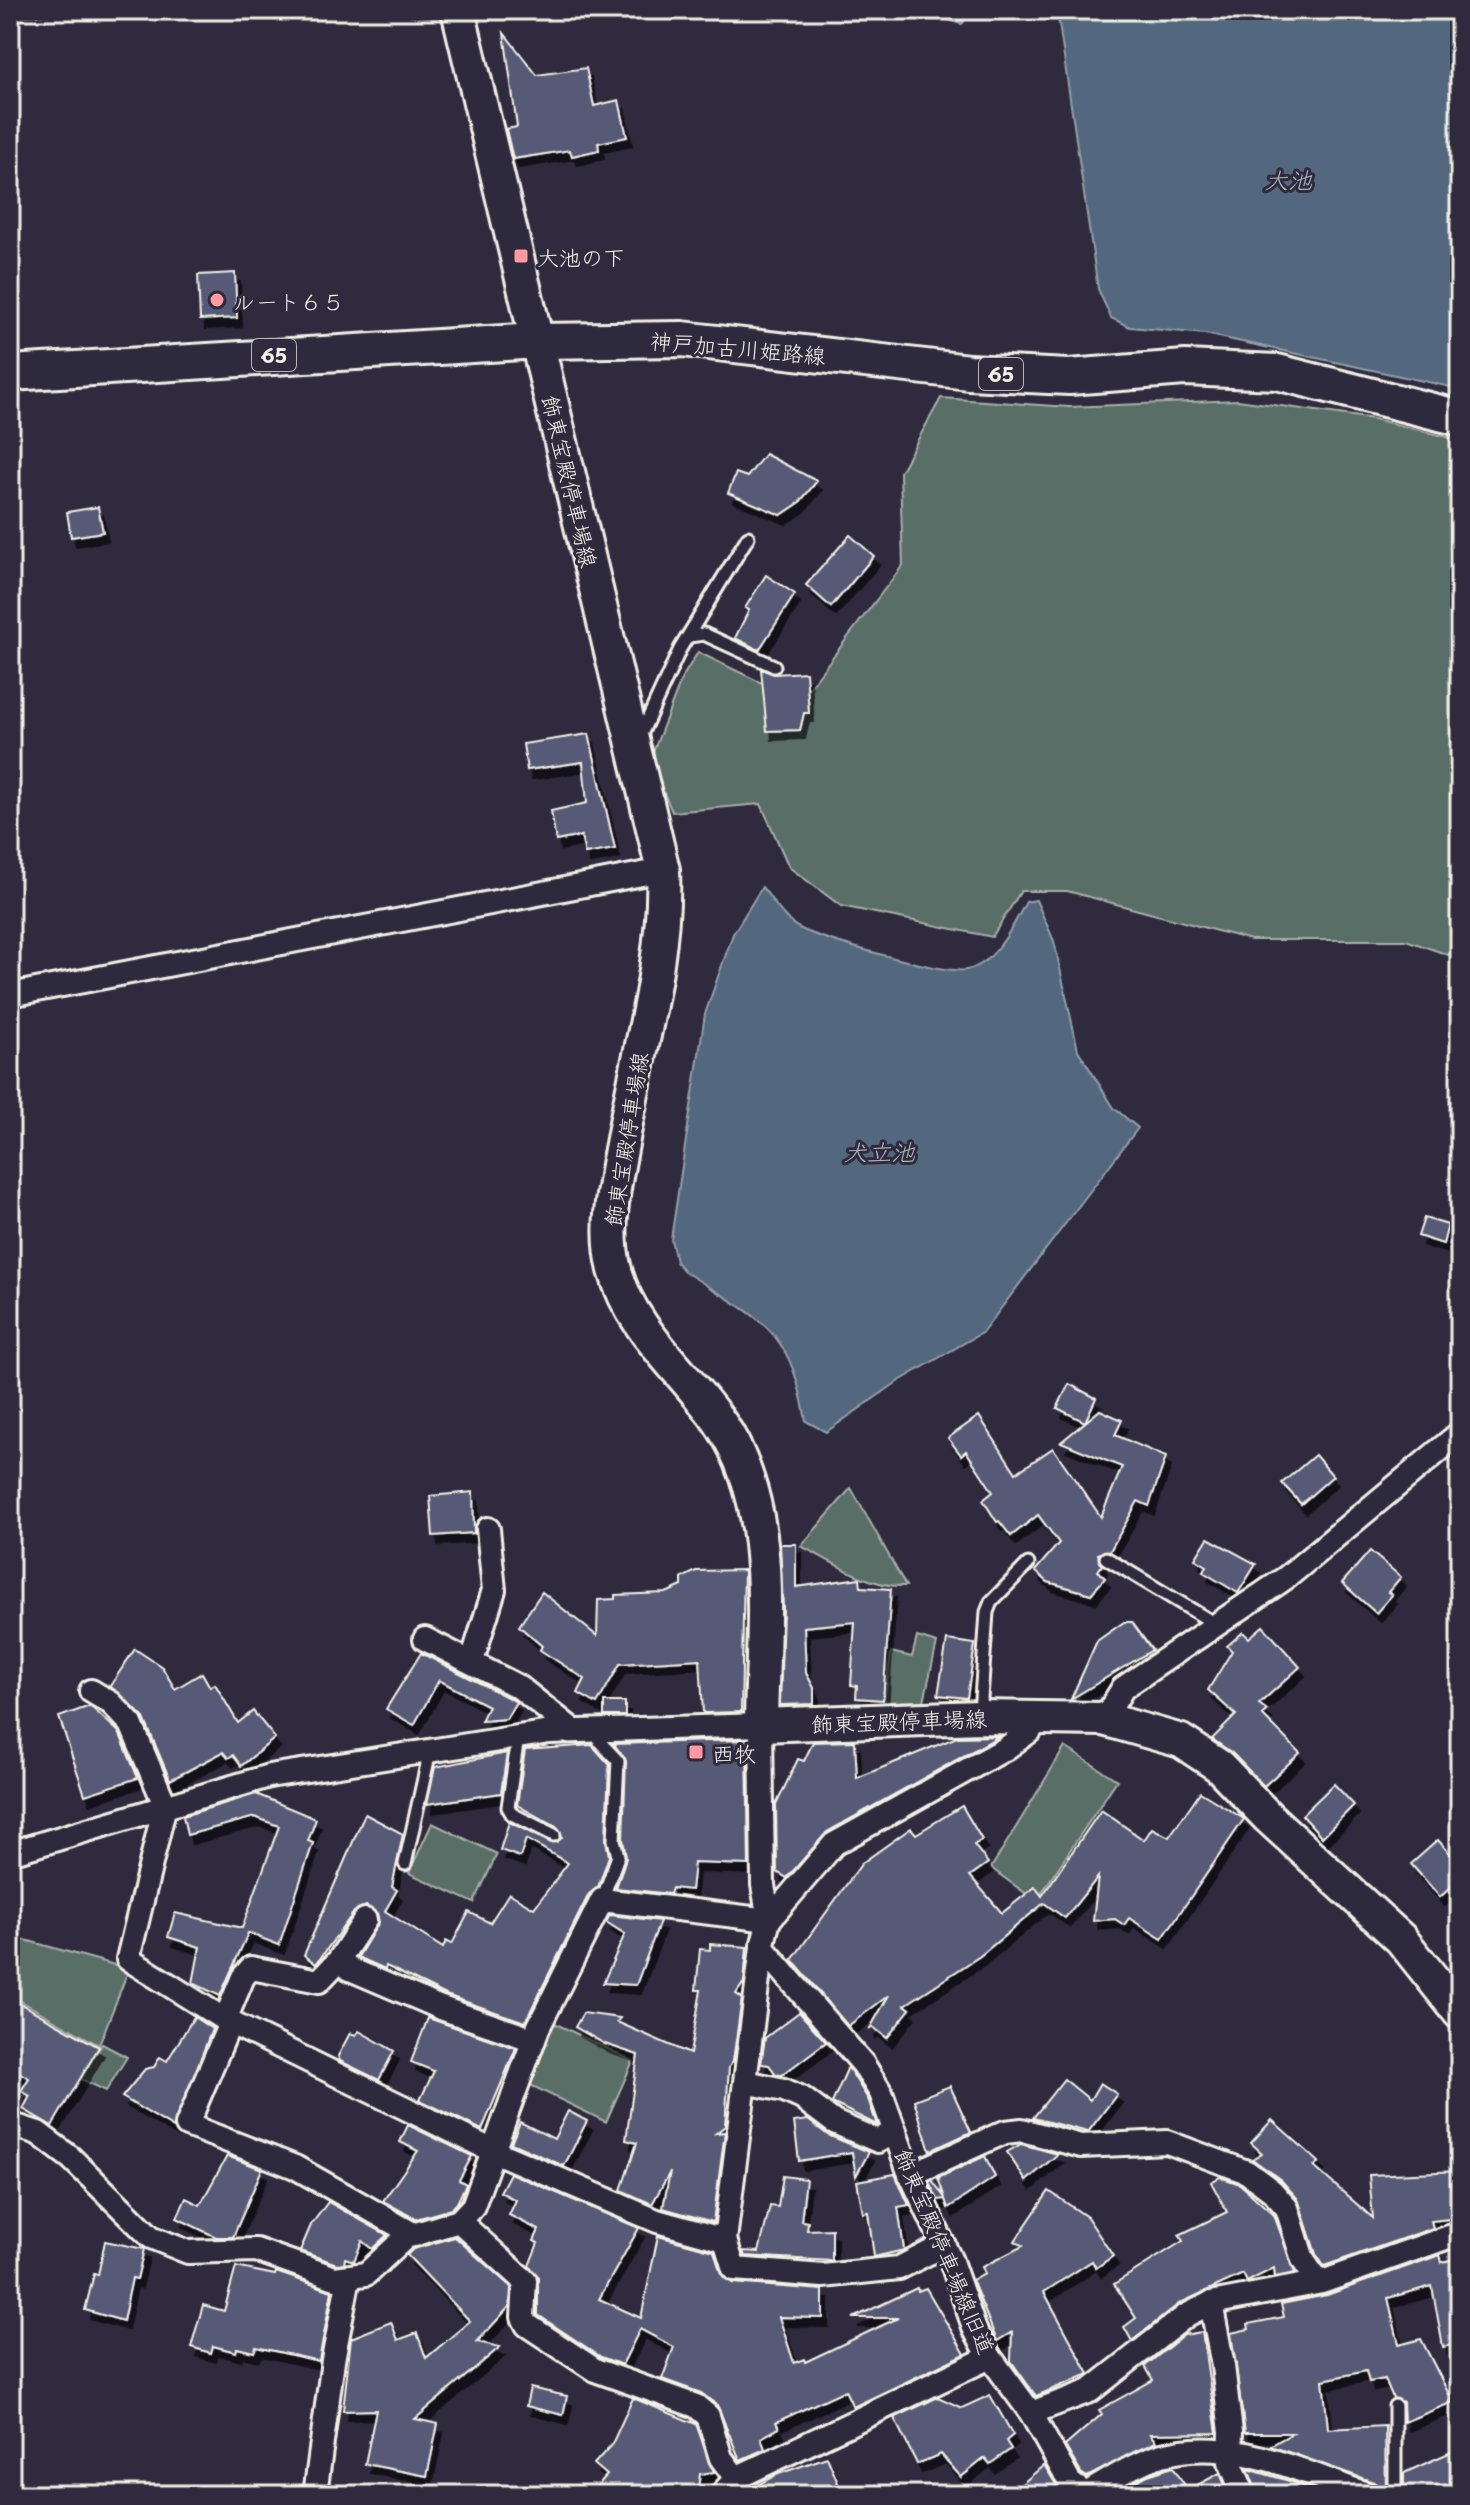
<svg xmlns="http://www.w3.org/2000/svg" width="1470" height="2505" font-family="'Playpen Sans','Klee One',sans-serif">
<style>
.green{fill:#5a6e68;stroke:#a7b0a8;stroke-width:2}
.water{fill:#53687f;stroke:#939fa9;stroke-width:2}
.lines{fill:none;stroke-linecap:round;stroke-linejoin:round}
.stream{stroke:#939fa9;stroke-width:8}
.building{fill:#565a76;stroke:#f4f1e8;stroke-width:2;filter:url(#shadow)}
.lane-casing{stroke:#f4f1e8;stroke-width:17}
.street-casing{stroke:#f4f1e8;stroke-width:28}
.secondary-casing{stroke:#f4f1e8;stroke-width:38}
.primary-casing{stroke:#f4f1e8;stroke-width:40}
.lane{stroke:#2f2a3d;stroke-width:11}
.street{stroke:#2f2a3d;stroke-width:22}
.secondary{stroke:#2f2a3d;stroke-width:32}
.primary{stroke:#2f2a3d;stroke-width:34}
.poi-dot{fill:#ff9aa2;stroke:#2f2a3d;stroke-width:3}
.labels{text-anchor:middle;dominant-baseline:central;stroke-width:6;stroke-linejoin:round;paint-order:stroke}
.shield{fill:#2f2a3d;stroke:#b9b5b5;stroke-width:2}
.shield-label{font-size:20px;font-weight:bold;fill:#f4f1e8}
.poi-label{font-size:22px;fill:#f4f1e8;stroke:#2f2a3d;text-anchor:start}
.street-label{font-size:22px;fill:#f4f1e8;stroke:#2f2a3d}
.water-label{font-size:24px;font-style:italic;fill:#acb3b9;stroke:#2f2a3d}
</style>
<defs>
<filter id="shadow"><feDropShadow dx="5" dy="9" stdDeviation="0" flood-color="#0009"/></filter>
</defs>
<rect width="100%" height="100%" fill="#2f2a3d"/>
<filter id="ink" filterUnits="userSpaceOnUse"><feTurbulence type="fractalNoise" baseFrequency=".0125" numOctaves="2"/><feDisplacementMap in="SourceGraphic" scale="16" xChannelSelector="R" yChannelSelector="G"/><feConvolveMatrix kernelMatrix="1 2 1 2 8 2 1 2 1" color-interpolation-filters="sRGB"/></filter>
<g filter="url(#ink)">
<g class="green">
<path d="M941,398L1069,407L1238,400L1374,419L1460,440V959L1406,940H1251L1067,891H1021L992,937L841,906L789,867L761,804L672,812L650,760L682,678L698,652L799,701L903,565L900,472Z"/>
<path d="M851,1488L906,1586C869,1588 833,1562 801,1546Z"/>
<path d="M917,1637L937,1643L924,1701L884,1702L891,1652L912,1657Z"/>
<path d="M1065,1747L1117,1780L1036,1901L991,1868Z"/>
<path d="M432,1823L497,1854L474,1903L409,1873Z"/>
<path d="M18,1938L129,1969L99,2045L10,1995V1954Z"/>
<path d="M550,2021L633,2061L606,2122L520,2080Z"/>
<path d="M102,2044L127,2057L106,2091L81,2079Z"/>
</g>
<g class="water">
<path d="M1057,10H1460V389L1205,334L1130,327L1111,318L1098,289Z"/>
<path d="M762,887C772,899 785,921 799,928C823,940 943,974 966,970C995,965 1014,924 1026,902L1036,900L1054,941L1078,1050L1114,1108L1138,1128L983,1332L896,1383L826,1432L806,1421C790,1326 761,1320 685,1272L676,1262L671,1239L705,1014L733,934Z"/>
</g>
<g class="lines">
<g class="stream">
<path d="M384,10L444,15"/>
<path d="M927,10L961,21"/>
<path d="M10,13L76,10"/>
<path d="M466,17L540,10"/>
</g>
</g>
<g class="building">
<path d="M504,33L537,75L586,68L594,106L619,100L627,137L598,143L599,150L572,156L570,150L513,159L506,129L517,127Z"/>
<path d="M235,273L237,318L200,320L198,275Z"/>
<path d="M765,454L817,481L799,503L781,515L728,493L736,473L747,477Z"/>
<path d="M98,507L103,532L71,537L67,512Z"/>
<path d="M850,535L874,556L831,607L806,585Z"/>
<path d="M766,575L795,594L759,650L735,638L749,610L745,608Z"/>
<path d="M761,669L774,674L806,672L809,713H804L800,730L767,731Z"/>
<path d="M589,734L615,849L585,854L581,836L556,841L551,811L587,803L583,762L527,770L523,744Z"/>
<path d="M1424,1218L1448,1225L1443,1244L1418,1236Z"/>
<path d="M1069,1384L1096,1398L1085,1422L1057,1408Z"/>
<path d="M1100,1410L1122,1420L1115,1435L1166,1457L1149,1506L1138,1501L1110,1551L1098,1554L1102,1565L1098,1571L1105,1578L1091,1594L1048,1582L1035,1571L1059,1543L1038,1515L1011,1536L999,1521L997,1522L983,1500L993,1492L966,1451L961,1455L948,1438L979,1416L1016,1473L1053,1448L1101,1517L1122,1467L1061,1442Z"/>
<path d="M1315,1455L1333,1476L1301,1504L1282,1483Z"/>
<path d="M473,1492L474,1533L433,1536L430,1496Z"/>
<path d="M1208,1538L1256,1564L1238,1593L1203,1572L1207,1566L1195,1559Z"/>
<path d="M780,1544H796V1587L860,1578L861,1587L891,1589L883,1700L856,1698L857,1686L851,1685L855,1622L804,1627L806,1673L814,1688V1704L780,1705L783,1608Z"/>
<path d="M1370,1551L1401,1577L1388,1592L1392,1595L1376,1613L1342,1583Z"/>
<path d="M744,1570L741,1712L703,1713L700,1659L620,1664L597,1704L578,1693L585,1679L540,1650L542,1646L519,1626L542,1592L597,1636L598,1600L615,1599V1595L666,1593L682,1586V1578L696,1571Z"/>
<path d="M1124,1622H1132L1152,1650L1071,1699L1097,1641Z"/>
<path d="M1263,1626L1300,1667L1259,1704L1267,1710L1262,1715L1300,1753L1264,1786L1232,1753L1212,1739L1236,1715L1208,1690L1232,1651L1227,1646L1243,1632L1249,1638Z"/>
<path d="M947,1640L975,1644L967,1698L938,1695Z"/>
<path d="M135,1649L162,1667L175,1689L202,1673L210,1687L215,1684L238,1723L253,1711L275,1738L241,1766L233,1755L228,1758L223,1752L170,1780L144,1718L110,1686Z"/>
<path d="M421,1653L511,1699L516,1702L506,1719L481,1721L488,1706L439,1680L414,1725L386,1709Z"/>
<rect x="604" y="1702" width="21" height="14"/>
<path d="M90,1706L119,1732L138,1778L85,1795L59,1717Z"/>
<path d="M999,1736L827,1832L787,1878L777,1872L776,1805L798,1759L804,1761L813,1742L855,1741L857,1778L957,1737Z"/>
<path d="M743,1740L747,1742L749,1865L694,1863L691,1890L672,1888L670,1894L616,1888L626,1858L623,1839L626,1761L614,1744Z"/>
<path d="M592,1745L609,1764L606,1840L609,1856L598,1887L589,1894L525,2022L446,1995L386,1966L385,1969L358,1957L379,1922L377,1913L366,1906L354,1912L316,1964L304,1955L365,1814L403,1834L392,1887L397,1890L385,1911L443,1948L446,1941L452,1944L469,1912L490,1923L509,1893L534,1908L568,1863L526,1839L520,1857L500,1850L509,1822L551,1843L562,1838L558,1828L517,1805L525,1750Z"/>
<path d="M507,1753L501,1793L427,1804L435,1767Z"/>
<path d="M1334,1784L1354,1805L1322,1837L1302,1815Z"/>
<path d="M1200,1792L1244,1819L1162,1939L1129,1918L1124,1925L1115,1919L1093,1921L1098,1877L1065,1918L1044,1903L980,1956L905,2005L910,2009L887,2038L873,2027L869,2030L889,1995L848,2026L792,1960L862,1863L911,1828L916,1834L962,1806L982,1840L974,1845L988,1863L970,1876L1002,1913L1035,1887L1042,1896L1101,1810L1144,1840L1152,1828L1169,1837Z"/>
<path d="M256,1794L316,1819L308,1841L313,1843L279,1945L248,1933L220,1996L193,1983L200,1947L168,1937L175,1913L242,1928L279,1826L255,1817L187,1835L183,1816Z"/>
<path d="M1438,1840L1460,1865V1879L1440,1897L1411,1864Z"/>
<path d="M610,1915L660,1921L636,1985L603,1983L625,1934L606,1922Z"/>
<path d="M710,1944L747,1947L744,1982L736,1994L742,1998L733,2061L729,2067L725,2126L716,2133L725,2132L713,2222L663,2208L670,2172L652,2204L621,2190L637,2143L626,2140L638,2055L605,2044L575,2027L583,2013L620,2018L617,2022L690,2054L701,1990H696L700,1949L710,1950Z"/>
<path d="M10,1998L99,2047L52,2126L23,2109L30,2096L21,2091L29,2078L10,2067Z"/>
<path d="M799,2012L826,2042L782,2075L776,2074L769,2065L761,2064L765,2038Z"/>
<path d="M194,2017L212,2029L174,2128L122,2097L145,2069L154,2067L160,2057L167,2061Z"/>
<path d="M428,2018L516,2048L482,2130L420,2100L434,2071L411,2062Z"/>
<path d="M359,2031L394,2051L379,2080L340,2061L338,2056L350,2033L356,2035Z"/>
<path d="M848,2067L868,2099L877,2125L832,2103Z"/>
<path d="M1064,2079L1090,2100L1100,2083L1117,2094L1088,2132L1033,2118Z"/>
<path d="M950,2086L971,2132L930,2151L914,2100Z"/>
<path d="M568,2111L587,2121L564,2166L511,2143L520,2122L554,2139Z"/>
<path d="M808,2120L828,2135L869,2152L856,2176L852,2152L799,2161L794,2122Z"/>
<path d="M1272,2120L1319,2162L1314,2167L1373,2218L1369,2175L1460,2171L1458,2218L1431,2221L1433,2228L1324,2266L1316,2254L1298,2199L1281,2180L1252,2159L1262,2153L1251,2143Z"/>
<path d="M408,2125L472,2156L459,2180L466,2184L457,2203L451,2209L416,2219L383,2201L418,2151L400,2142Z"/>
<path d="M1021,2144L1058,2154L1026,2181L1007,2152Z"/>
<path d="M227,2156L262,2169L233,2237H216L177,2218L186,2198L200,2205Z"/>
<path d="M985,2156L995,2177L948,2208L945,2199L938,2200L929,2182L932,2180L945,2198L938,2178Z"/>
<path d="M510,2173L639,2228L599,2299L641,2318L658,2236L714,2251L721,2274L732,2283L823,2290V2318L779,2317L794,2363L804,2359L805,2362L898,2318H853L917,2288L918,2291L926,2288L965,2354L853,2407L845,2390L776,2422L779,2428L761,2438L765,2449L740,2460L717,2405L701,2393L662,2379L674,2347L640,2329L622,2365L601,2357L538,2315V2276L529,2266L538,2243L534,2241L539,2230L509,2215L516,2200L500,2192Z"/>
<path d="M895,2174L909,2205L898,2207L904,2250L874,2257L868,2212L863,2213L857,2181Z"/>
<path d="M783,2176L806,2179L801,2221L808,2222L807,2230L832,2229V2261L745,2256L743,2251L759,2252L770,2206L778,2207Z"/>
<path d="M1220,2177L1240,2184L1274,2215L1295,2273L1275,2277L1274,2268L1247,2282L1243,2274L1180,2303L1132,2341L1124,2327L1136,2318L1114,2284L1183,2241L1179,2235L1227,2212L1211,2182Z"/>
<path d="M1049,2191L1087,2217L1113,2256L1096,2268L1092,2261L1044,2292L1089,2374L1036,2396L1011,2361L1012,2332L997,2341L972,2280L985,2274L982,2267L1023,2246L1015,2241Z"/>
<path d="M328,2202L387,2235L372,2249L362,2241L354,2261L345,2258L344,2263L337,2264L300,2251L311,2225Z"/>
<path d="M455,2237L511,2287L510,2306L477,2342L500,2347L415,2419L438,2424L427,2476L365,2464L376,2410L343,2411L351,2338L391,2322L398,2340L417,2333L426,2358L470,2321L407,2255L413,2249Z"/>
<path d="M105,2241L144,2249L137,2279L132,2278L123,2321L85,2310L94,2274L98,2275Z"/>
<path d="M1440,2255L1442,2262L1455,2259L1460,2281V2343L1443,2347L1432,2286L1388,2298L1399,2345L1421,2339L1453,2402L1404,2422L1403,2402L1393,2398L1385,2379L1369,2382L1366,2371L1323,2380L1328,2429L1385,2426L1386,2495L1374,2482L1270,2446L1293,2433H1245L1231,2333L1249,2329L1248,2324L1284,2317L1281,2304L1327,2295Z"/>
<path d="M236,2267L275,2275L276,2272L332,2291L319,2361L256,2347L254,2352L237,2348L236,2352L213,2346L211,2353L191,2347L203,2305L224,2311Z"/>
<path d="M1202,2332L1217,2433L1150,2434L1156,2442L1087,2477L1081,2473L1065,2446L1102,2414L1099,2410L1153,2380L1145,2366L1184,2335Z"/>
<path d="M530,2388L567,2396L563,2415L526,2406Z"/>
<path d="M990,2395L1013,2435L1006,2441L1011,2449L990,2464L985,2458L961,2477L941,2454L917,2464L894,2418L938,2397L962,2408Z"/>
<path d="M633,2398L696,2424L714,2472L700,2474L697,2495H589L607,2475L594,2464L612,2444Z"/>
<path d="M1460,2448V2495H1404V2473Z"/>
<path d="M827,2457L843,2495H740L776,2475Z"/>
<path d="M1044,2465L1063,2495H1009Z"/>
<path d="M1173,2467L1188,2490L1220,2473L1229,2495H1112L1148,2475Z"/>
<path d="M1248,2469L1289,2481L1328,2495H1258Z"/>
</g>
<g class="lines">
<defs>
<g id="lane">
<path d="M689,636L704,634L774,666"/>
<path d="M638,741L680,649L748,537"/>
<path d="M1106,1558L1217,1625"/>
<path d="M980,1713L987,1612L991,1602L1028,1564"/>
<path d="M598,1730L600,1742L618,1761L614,1840L618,1856L602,1900"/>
<path d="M518,1737L508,1807L512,1814L554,1835"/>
<path d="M405,1864L430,1751"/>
<path d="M1395,2406V2495"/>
</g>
<g id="street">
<path d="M10,995L663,870"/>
<path d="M425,1639L519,1687L574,1731"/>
<path d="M472,1661L494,1590L488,1529"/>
<path d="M91,1691L111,1703L131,1724L165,1805L128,1959L225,2020L491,2150L657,2221L725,2240L762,1947"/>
<path d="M1104,1719L1123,1688L1287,1577L1460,1433"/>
<path d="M10,1853L269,1776L550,1732L761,1725L763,1885L769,1920L762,1947L863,2064L881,2093L908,2169L951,2261L975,2330L990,2357L1031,2413L1070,2483L1086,2494C1110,2480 1135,2463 1162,2455C1232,2435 1304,2473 1369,2495"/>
<path d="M339,1960L350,1969L441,2008L534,2040"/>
<path d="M225,2020L243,1977L251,1968L319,1981L339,1960L365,1920"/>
<path d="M230,2023L187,2125L295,2167L415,2235"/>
<path d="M746,2082L784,2090L802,2098L834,2122L878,2141L895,2131"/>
<path d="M10,2124L38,2133L71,2158L151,2237L188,2252L256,2250L335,2278L366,2274L406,2237L459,2221L473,2206L538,2028L602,1900L769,1920L834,1844L1005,1749L1030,1731L1039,1718"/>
<path d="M910,2175L1005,2132L1022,2130L1081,2146L1167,2142L1247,2172L1272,2191L1287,2208L1303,2260L1318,2282"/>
<path d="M459,2221L525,2281L523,2317L527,2325L595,2370L696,2406L708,2416L721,2458L736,2478"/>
<path d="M725,2240L734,2269L823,2276L899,2268L944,2245"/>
<path d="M1211,2303L1223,2366L1231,2432L1230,2462L1244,2495"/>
<path d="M1031,2413L1090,2391L1187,2315L1211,2303L1322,2282L1460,2233"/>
<path d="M315,2495L333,2360L349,2277"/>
<path d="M721,2495L736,2478L990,2357"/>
</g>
<path id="secondary" d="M458,10L663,870C667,954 638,1055 623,1139C615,1181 604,1228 615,1270C631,1331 687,1374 721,1424C779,1510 762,1626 761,1725L980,1717L1104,1719L1181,1741L1219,1766L1268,1817L1401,1939L1460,2013"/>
<path id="primary" d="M10,373L538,341L682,339L969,372L1069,377L1185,368L1277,372L1460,418"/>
</defs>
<use href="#lane" class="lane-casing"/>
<use href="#street" class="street-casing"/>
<use href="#secondary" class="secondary-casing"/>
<use href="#primary" class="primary-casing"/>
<use href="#lane" class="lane"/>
<use href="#street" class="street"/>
<use href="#secondary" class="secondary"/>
<use href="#primary" class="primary"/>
</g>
</g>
<g class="poi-dot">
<rect x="513" y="248" width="16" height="16" rx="4"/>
<circle cx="217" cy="300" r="8"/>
<rect x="688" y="1744" width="16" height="16" rx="4"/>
</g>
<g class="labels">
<g class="shield">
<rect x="252" y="339" width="44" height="32" rx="6"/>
<rect x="979" y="358" width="44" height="32" rx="6"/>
</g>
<g class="shield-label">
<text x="274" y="355">65</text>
<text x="1001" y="374">65</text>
</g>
<g class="poi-label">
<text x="537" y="256">大池の下</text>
<text x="233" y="300">ルート６５</text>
<text x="712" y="1752">西牧</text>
</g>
<g class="street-label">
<text transform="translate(738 347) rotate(5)">神戸加古川姫路線</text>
<text transform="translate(571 481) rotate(77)">飾東宝殿停車場線</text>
<text transform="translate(625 1139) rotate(-81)">飾東宝殿停車場線</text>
<text transform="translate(899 1720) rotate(-2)">飾東宝殿停車場線</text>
<text transform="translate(946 2251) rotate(67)">飾東宝殿停車場線旧道</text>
</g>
<g class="water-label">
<text x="1288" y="179">大池</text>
<text x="879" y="1151">犬立池</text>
</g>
</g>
<rect width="1470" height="2505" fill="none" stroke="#2f2a3d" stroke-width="40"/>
<rect x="20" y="20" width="1430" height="2465" fill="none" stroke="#f4f1e8" stroke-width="3" filter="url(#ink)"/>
</svg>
